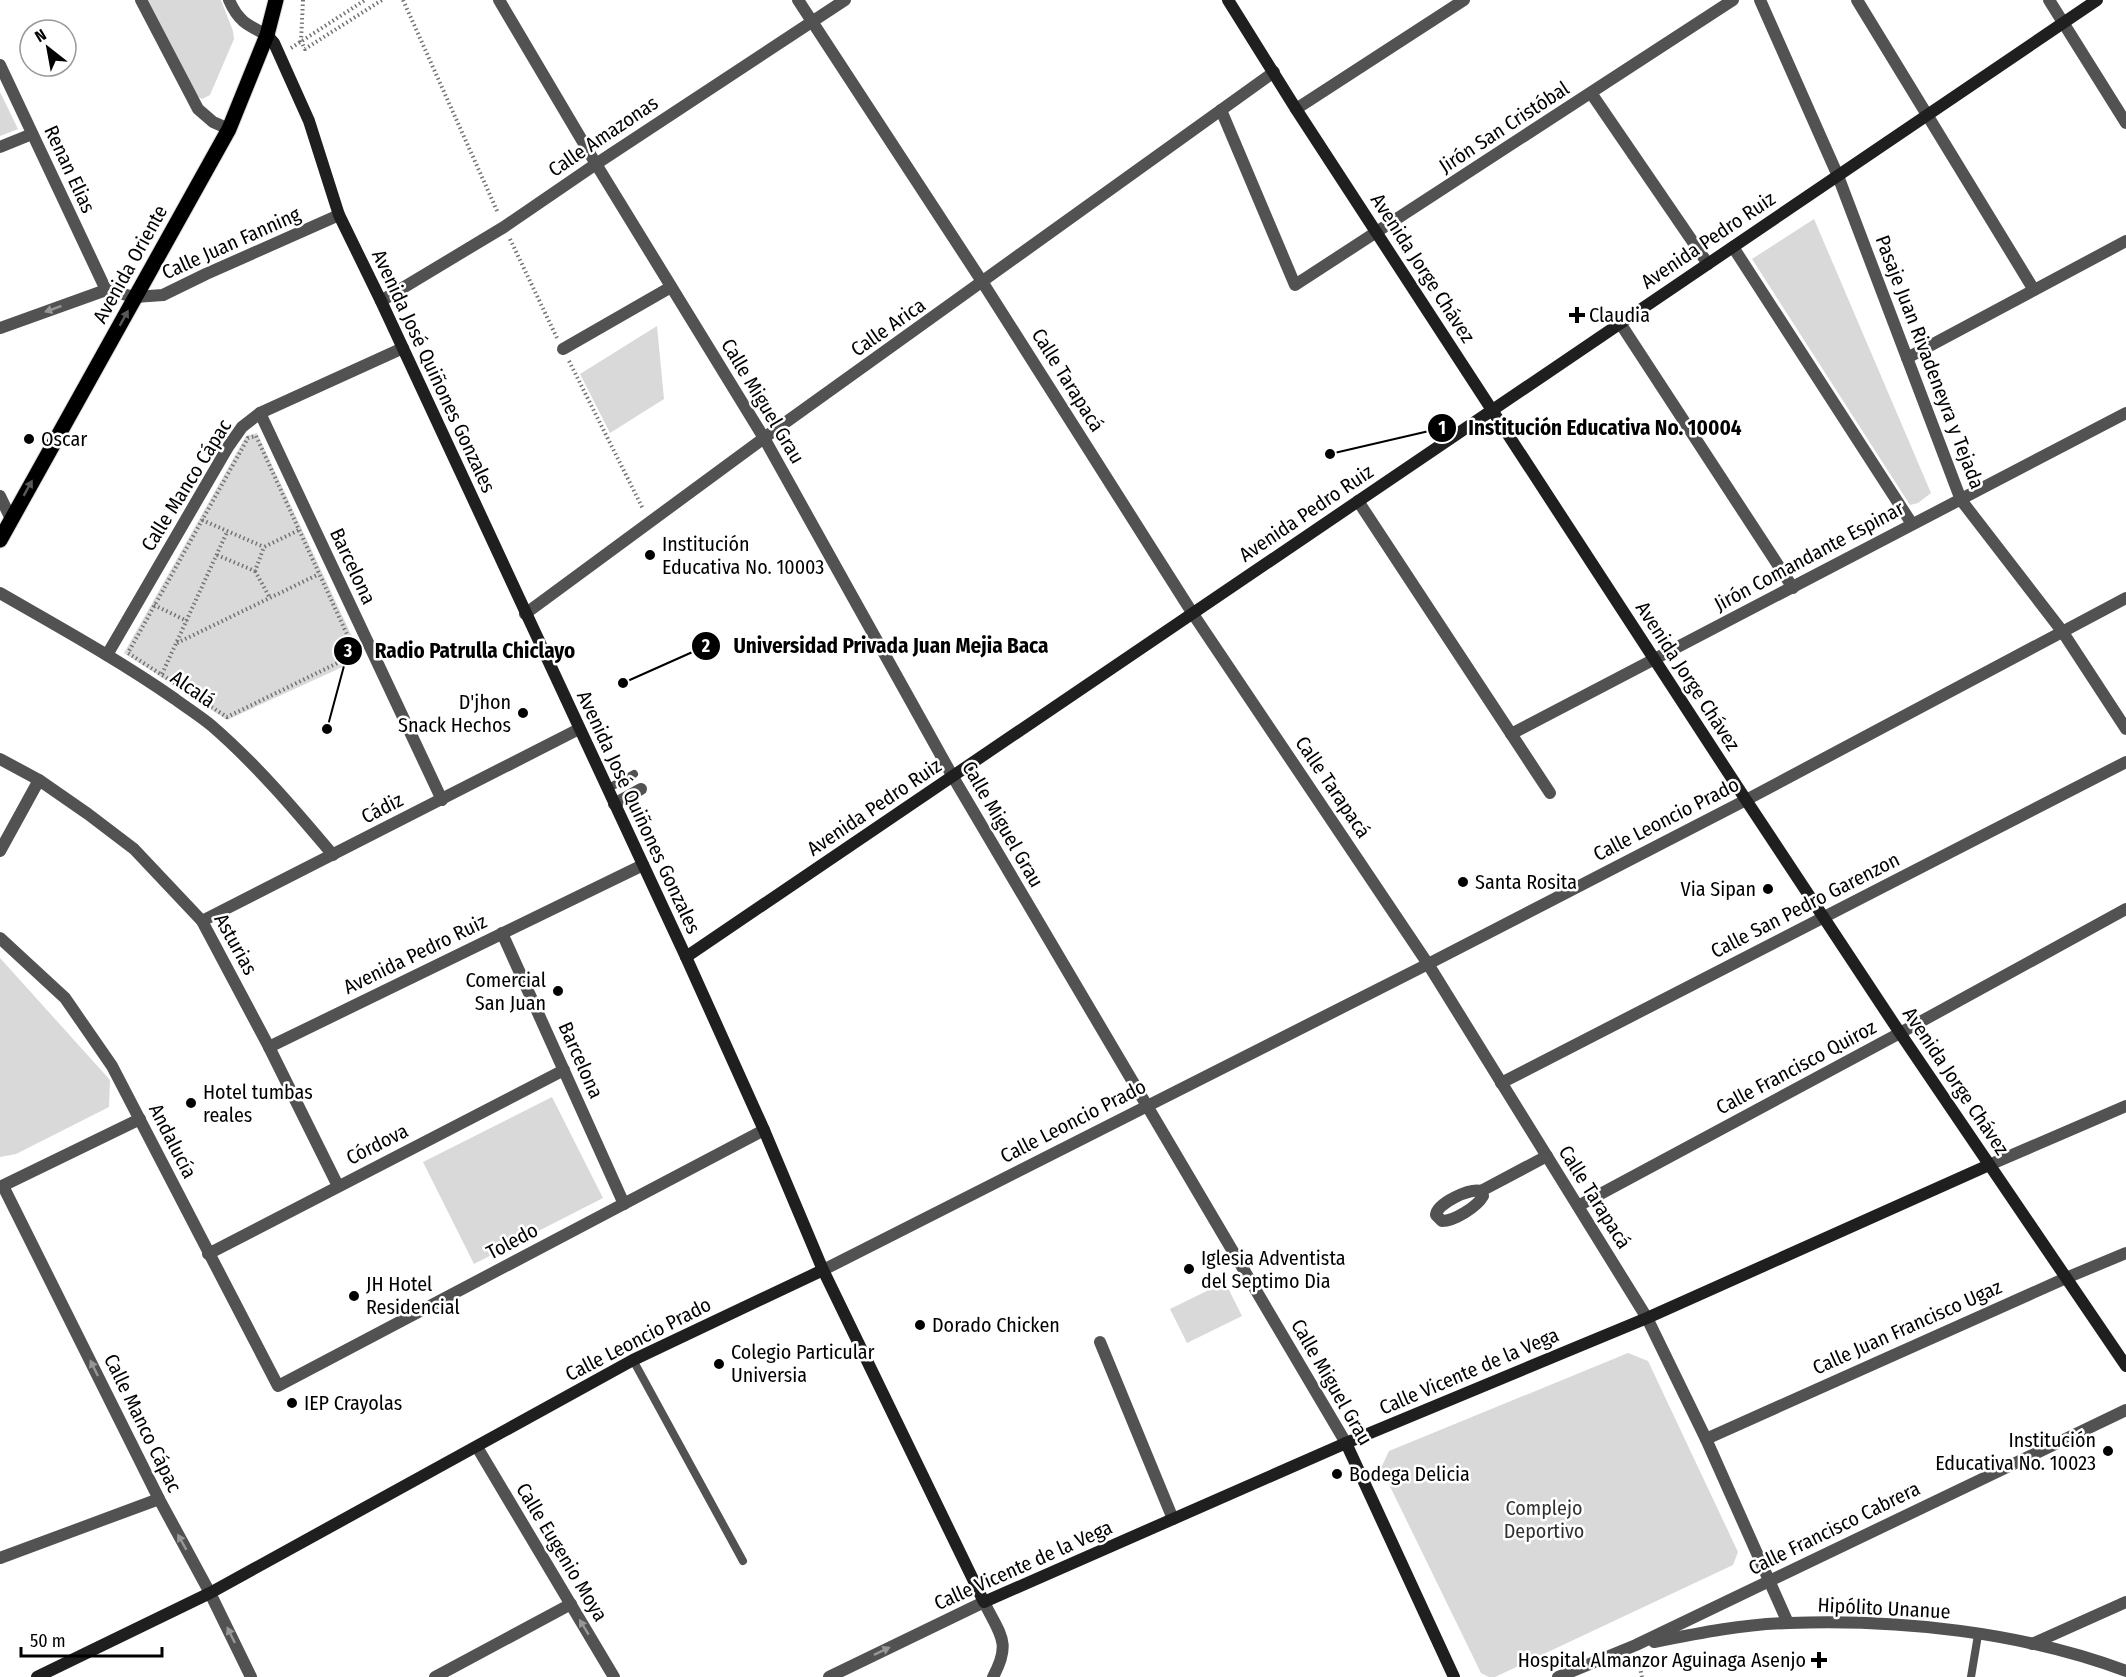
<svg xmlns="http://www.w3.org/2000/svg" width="2126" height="1677" font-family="'Fira Sans Condensed',sans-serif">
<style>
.green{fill:#d9d9d9}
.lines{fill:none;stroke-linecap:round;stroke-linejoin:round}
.primary-casing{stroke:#dbdbdb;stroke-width:17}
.path{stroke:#747474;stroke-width:4;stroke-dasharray:1.5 3;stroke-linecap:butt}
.lane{stroke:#525252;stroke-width:8}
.street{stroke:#525252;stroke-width:12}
.secondary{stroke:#1f1f1f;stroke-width:12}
.primary{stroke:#000;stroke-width:15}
.oneway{fill:#979797}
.oneway2{fill:#595959}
.poi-dot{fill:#000;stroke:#fff;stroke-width:2}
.labels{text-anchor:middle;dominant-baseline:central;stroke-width:5;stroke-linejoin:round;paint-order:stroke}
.street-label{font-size:20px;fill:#000;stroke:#fff}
.poi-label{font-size:20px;fill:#000;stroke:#fff;text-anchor:start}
.park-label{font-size:20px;fill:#303030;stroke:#fff}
.leader{fill:none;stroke:#000;stroke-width:2}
.callout-dot{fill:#000;stroke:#fff;stroke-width:2}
.mark-label{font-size:18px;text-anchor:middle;font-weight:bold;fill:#fff}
.callout-label{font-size:21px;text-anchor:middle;font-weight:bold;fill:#000;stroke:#fff;stroke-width:5;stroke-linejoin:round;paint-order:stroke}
</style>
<rect width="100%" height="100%" fill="#fff"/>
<g class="green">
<path d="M145,0H221L233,31L234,39L210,95L202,99L195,95Z"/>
<path d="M0,92L18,129L0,136Z"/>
<path d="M1814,219L1931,493L1918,503L1910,505L1752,259Z"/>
<path d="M657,326L664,399L610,433L580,374Z"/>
<path d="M257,433L362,658L227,720L124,653L246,436Z"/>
<path d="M0,958L110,1080L109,1107L16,1154L0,1157Z"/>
<path d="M552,1097L603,1198L474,1264L423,1162Z"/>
<path d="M1225,1282L1242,1316L1187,1343L1170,1309Z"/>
<path d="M1628,1353L1648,1361L1738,1552L1733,1565L1495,1677H1489L1481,1673L1381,1468L1389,1451Z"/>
</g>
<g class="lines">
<defs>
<path id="primary" d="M0,540L229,129L267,35L276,0"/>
</defs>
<use href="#primary" class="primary-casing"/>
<g class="path">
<path d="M303,0L301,41L305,49L382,0"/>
<path d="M403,0L498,213"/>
<path d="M291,48L365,0"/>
<path d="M510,239L557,338"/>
<path d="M569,361L643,509"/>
<path d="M256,436L356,654L227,717L128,653L248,438Z"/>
<path d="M202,520L264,547"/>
<path d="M217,555L255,571L264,547L299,530"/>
<path d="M255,571L270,598"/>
<path d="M154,605L187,621"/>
<path d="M177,643L319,574"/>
<path d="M162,674L227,532"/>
<path d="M1638,1658L1642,1677"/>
</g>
<g class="lane">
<path d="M607,789L634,774"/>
<path d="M633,1360L743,1561"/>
<path d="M1971,1677L1978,1635"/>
</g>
<g class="street">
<path d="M141,0L198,109L213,122L229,129"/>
<path d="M229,0C238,21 247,25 267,35"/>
<path d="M499,0L596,164L764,438L953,777L1346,1443"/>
<path d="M798,0L983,283L1193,614L1428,964L1647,1318L1706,1439L1788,1623"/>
<path d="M1760,0L1838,176L1961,500L2062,631L2126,729"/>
<path d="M1857,0L2034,290"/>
<path d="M2049,0L2126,123"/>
<path d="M0,65L106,290"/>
<path d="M1591,93L1708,264"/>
<path d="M1296,109L1464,0"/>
<path d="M1221,110L1295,285L1733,0"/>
<path d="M0,147L32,134"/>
<path d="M1733,247L1912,524"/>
<path d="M381,301L504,227L596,164L845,0"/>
<path d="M1620,323L1793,588"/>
<path d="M0,328L106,290L135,297L163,295L206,274L339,215"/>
<path d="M563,349L671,287"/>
<path d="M1907,358L2126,241"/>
<path d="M260,413L442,800"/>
<path d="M0,496L11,519"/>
<path d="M1358,501L1550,793"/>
<path d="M0,593C59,627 119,660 175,699C187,708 200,716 212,726C257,765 295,810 333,855"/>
<path d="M525,614L764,438L1274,72"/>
<path d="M107,655L228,447L242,427L260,413L403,348"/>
<path d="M1511,734L2126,413"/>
<path d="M0,759L39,780L88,814L134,849L202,921L269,1047L338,1186"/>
<path d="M614,804L641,789"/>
<path d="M0,851L39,780"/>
<path d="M202,921L579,729"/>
<path d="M502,933L624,1204"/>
<path d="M0,938L65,998L112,1066L278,1386L764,1130"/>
<path d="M269,1047L643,865"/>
<path d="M1501,1083L2126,762"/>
<path d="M1989,1165L2126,1106"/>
<path d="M3,1186L159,1499L210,1593L251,1677"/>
<path d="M0,1187L140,1119"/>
<path d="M1481,1191L1483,1196C1477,1207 1454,1221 1442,1221L1436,1215C1437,1203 1470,1188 1481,1191L1547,1156"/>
<path d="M1578,1206L1900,1033L2126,909"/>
<path d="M208,1254L564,1070"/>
<path d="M823,1270L1428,964L1746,800L2126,598"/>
<path d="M1100,1342L1173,1519"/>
<path d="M1706,1439L2066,1278L2126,1253"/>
<path d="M477,1447L614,1677"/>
<path d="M0,1558L159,1499"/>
<path d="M1654,1642C1699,1633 1744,1624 1789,1623C1900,1619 2022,1632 2126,1671"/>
<path d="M2032,1644L2126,1602"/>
<path d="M435,1677L571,1604"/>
<path d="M829,1677L984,1602C1000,1635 1012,1642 993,1677"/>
<path d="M1558,1677L1636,1645L2126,1410"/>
</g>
<g class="secondary">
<path d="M1228,0L1296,109L1746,800L1900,1033L2126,1366"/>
<path d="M267,35L274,43L309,121L339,215L381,301L686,957L764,1130L823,1270L984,1602L1346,1443L1647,1318L1989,1165"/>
<path d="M686,957L2097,0"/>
<path d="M1346,1443L1454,1677"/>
<path d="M37,1677L210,1593L633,1360L823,1270"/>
</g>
<use href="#primary" class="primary"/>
</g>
<defs><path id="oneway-solid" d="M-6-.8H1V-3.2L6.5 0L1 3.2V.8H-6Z" transform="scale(1.5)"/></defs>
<g class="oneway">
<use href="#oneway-solid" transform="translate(53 309) rotate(160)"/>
<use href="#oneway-solid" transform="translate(94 1368) rotate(-116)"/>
<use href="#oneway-solid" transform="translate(182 1542) rotate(-119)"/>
<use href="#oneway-solid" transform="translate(584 1627) rotate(-121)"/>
<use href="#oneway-solid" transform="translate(231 1635) rotate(-116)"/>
<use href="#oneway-solid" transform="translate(882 1651) rotate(-26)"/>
</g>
<g class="oneway2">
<use href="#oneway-solid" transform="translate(124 318) rotate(-61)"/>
<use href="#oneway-solid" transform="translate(28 488) rotate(-61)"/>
</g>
<g class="poi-dot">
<path d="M1574 306h6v6h6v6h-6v6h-6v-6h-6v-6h6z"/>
<circle cx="29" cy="439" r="6"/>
<circle cx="650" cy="555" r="6"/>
<circle cx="523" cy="713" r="6"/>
<circle cx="1463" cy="882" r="6"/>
<circle cx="1768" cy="889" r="6"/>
<circle cx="558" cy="991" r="6"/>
<circle cx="191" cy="1103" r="6"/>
<circle cx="1189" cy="1269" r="6"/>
<circle cx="354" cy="1296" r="6"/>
<circle cx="920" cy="1325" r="6"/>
<circle cx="719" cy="1364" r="6"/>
<circle cx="292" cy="1403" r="6"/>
<circle cx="2108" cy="1451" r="6"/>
<circle cx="1337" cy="1474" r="6"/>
<path d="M1816 1651h6v6h6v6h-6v6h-6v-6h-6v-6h6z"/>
</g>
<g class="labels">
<g class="street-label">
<text transform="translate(1504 127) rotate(-33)">Jirón San Cristóbal</text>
<text transform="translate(603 136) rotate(-34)">Calle Amazonas</text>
<text transform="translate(70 169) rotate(65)">Renan Elias</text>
<text transform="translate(1708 240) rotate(-34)">Avenida Pedro Ruiz</text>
<text transform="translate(231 243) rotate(-24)">Calle Juan Fanning</text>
<text transform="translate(130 264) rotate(-61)">Avenida Oriente</text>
<text transform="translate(1423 268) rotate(57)">Avenida Jorge Chávez</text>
<text transform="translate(888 327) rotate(-35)">Calle Arica</text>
<text transform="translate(1930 362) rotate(69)">Pasaje Juan Rivadeneyra y Tejada</text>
<text transform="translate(434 371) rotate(65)">Avenida José Quiñones Gonzales</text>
<text transform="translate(1068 380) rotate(58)">Calle Tarapacá</text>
<text transform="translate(763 401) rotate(59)">Calle Miguel Grau</text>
<text transform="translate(186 485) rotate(-58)">Calle Manco Cápac</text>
<text transform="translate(1306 513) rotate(-34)">Avenida Pedro Ruiz</text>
<text transform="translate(1809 556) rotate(-28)">Jirón Comandante Espinar</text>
<text transform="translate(353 566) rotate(65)">Barcelona</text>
<text transform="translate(1688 676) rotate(57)">Avenida Jorge Chávez</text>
<text transform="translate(193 689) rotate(35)">Alcalá</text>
<text transform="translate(1333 787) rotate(56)">Calle Tarapacá</text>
<text transform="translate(874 807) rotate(-34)">Avenida Pedro Ruiz</text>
<text transform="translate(382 808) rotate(-27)">Cádiz</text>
<text transform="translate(639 812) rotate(65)">Avenida José Quiñones Gonzales</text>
<text transform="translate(1666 819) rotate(-27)">Calle Leoncio Prado</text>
<text transform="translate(1003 824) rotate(60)">Calle Miguel Grau</text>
<text transform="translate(1805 905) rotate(-27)">Calle San Pedro Garenzon</text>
<text transform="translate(236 944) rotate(61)">Asturias</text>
<text transform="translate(415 954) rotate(-26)">Avenida Pedro Ruiz</text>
<text transform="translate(581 1060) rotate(66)">Barcelona</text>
<text transform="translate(1796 1067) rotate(-28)">Calle Francisco Quiroz</text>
<text transform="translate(1956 1081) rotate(56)">Avenida Jorge Chávez</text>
<text transform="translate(1073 1121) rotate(-27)">Calle Leoncio Prado</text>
<text transform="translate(173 1141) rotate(63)">Andalucía</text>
<text transform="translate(377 1144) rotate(-27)">Córdova</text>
<text transform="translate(1595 1197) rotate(58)">Calle Tarapacá</text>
<text transform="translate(512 1241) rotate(-28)">Toledo</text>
<text transform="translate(1907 1327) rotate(-24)">Calle Juan Francisco Ugaz</text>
<text transform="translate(638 1339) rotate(-27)">Calle Leoncio Prado</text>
<text transform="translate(1469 1371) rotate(-23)">Calle Vicente de la Vega</text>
<text transform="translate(1332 1382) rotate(60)">Calle Miguel Grau</text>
<text transform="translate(143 1423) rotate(64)">Calle Manco Cápac</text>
<text transform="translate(1834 1528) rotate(-26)">Calle Francisco Cabrera</text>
<text transform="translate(562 1552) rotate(59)">Calle Eugenio Moya</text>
<text transform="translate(1023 1565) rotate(-24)">Calle Vicente de la Vega</text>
<text transform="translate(1884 1608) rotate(3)">Hipólito Unanue</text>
</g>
<g class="poi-label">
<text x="1589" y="315">Claudia</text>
<text x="41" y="439">Oscar</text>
<text x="662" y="544">Institución<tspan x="662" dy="23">Educativa No. 10003</tspan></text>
<text x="511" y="702" text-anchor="end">D'jhon<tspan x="511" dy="23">Snack Hechos</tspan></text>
<text x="1475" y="882">Santa Rosita</text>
<text x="1756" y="889" text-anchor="end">Via Sipan</text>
<text x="546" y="980" text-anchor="end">Comercial<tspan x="546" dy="23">San Juan</tspan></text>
<text x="203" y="1092">Hotel tumbas<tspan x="203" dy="23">reales</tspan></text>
<text x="1201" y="1258">Iglesia Adventista<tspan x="1201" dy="23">del Septimo Dia</tspan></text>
<text x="366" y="1284">JH Hotel<tspan x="366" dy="23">Residencial</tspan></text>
<text x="932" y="1325">Dorado Chicken</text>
<text x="731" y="1352">Colegio Particular<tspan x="731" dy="23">Universia</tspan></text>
<text x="304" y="1403">IEP Crayolas</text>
<text x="2096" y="1440" text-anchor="end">Institución<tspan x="2096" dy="23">Educativa No. 10023</tspan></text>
<text x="1349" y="1474">Bodega Delicia</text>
<text x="1806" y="1660" text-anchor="end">Hospital Almanzor Aguinaga Asenjo</text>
</g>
<g class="park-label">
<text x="1544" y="1508">Complejo<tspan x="1544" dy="23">Deportivo</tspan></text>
</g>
</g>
<path class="leader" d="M1330 454L1442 428M623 683L706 646M327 729L348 651"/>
<g class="callout-dot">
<circle cx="1330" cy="454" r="6"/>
<circle cx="623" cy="683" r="6"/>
<circle cx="327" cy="729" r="6"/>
<circle cx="1442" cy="428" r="15"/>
<circle cx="706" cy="646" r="15"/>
<circle cx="348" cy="651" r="15"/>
</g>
<g class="mark-label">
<text x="1442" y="434">1</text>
<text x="706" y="652">2</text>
<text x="348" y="657">3</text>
</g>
<g class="callout-label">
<text x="1605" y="435">Institución Educativa No. 10004</text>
<text x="891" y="653">Universidad Privada Juan Mejia Baca</text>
<text x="475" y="658">Radio Patrulla Chiclayo</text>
</g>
<g transform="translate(48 48) rotate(329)"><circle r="28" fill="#ffffff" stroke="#999999" stroke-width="1.5"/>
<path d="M0-4.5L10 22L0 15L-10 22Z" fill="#000000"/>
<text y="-9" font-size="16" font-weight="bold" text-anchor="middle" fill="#000000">N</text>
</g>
<path d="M21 1647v9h141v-9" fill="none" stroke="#000000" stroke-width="3"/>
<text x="30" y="1647" font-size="18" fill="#000000" stroke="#ffffff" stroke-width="4.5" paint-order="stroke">50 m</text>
</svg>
